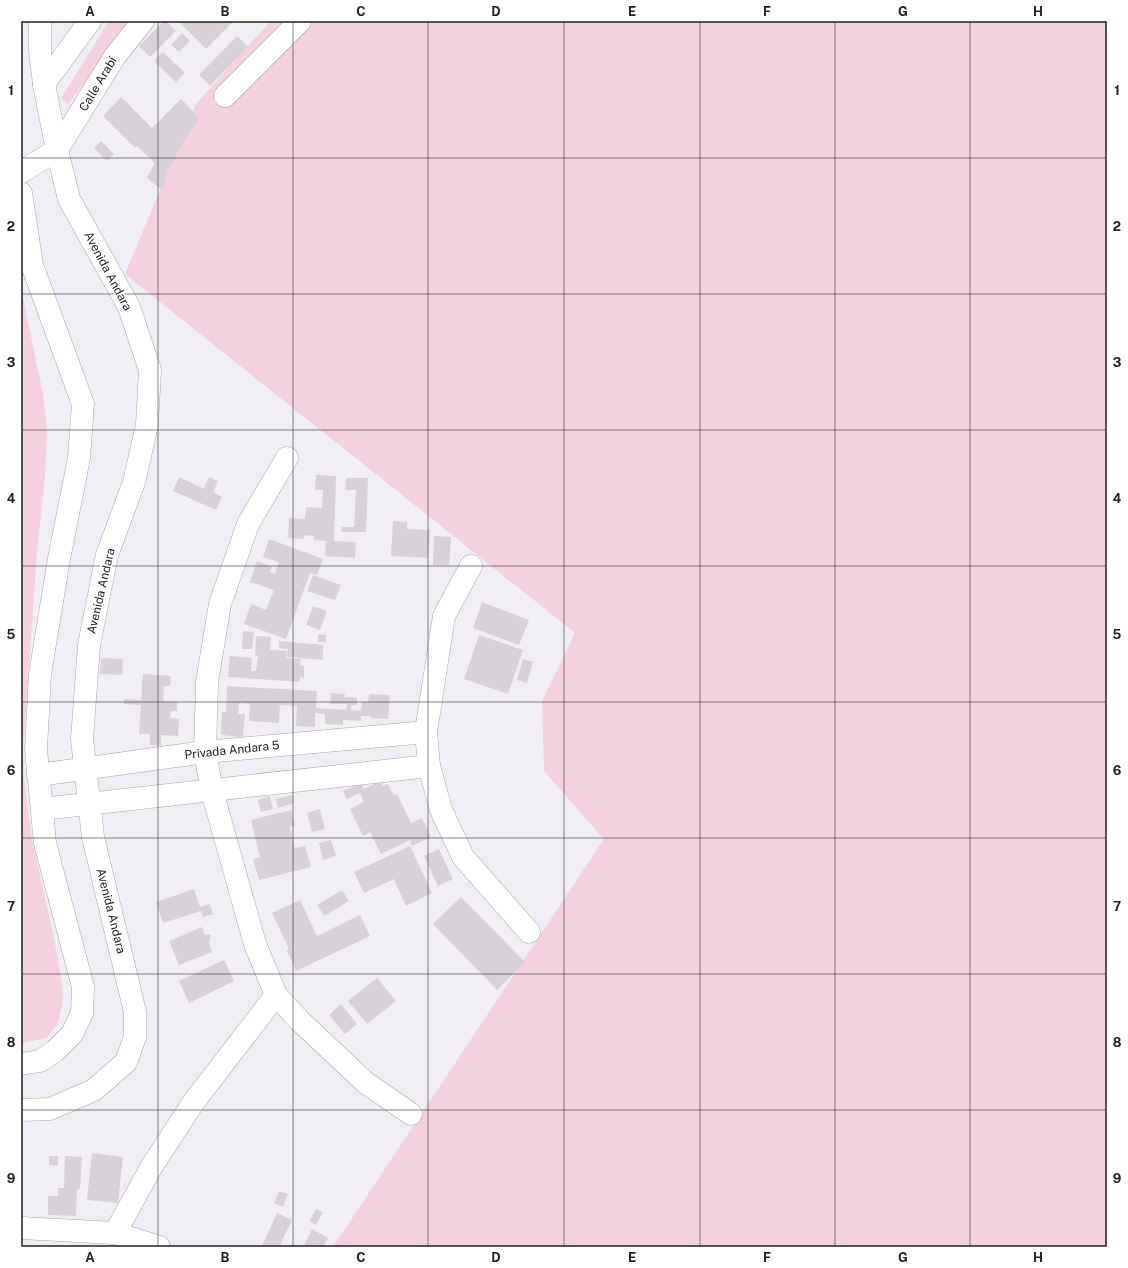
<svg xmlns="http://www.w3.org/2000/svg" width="1128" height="1268" font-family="'Public Sans',sans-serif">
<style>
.green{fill:#f3d1df}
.building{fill:#d8d2d8}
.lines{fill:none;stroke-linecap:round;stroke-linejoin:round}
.minor-casing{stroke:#a8a6ac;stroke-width:23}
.minor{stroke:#fff;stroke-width:22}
.grid{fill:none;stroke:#212023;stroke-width:1;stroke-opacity:0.55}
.labels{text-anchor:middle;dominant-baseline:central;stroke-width:3;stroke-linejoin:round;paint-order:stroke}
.street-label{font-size:12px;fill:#212023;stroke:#fff}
.neatline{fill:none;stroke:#212023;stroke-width:1.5}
.grid-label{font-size:13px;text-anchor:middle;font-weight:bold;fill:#212023}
</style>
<rect width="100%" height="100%" fill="#f0edf4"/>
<g class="green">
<path d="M109,21H135L68,104L61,98Z"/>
<path d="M271,21H1107V1247H333L604,839L544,771L542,701L575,633L125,274L196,104Z"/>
<path d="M21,288L43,394L47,431L45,475L37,553L23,751L24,777L32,840L54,938L63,990L62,1007L58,1023L47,1038L21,1043Z"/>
</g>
<g class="building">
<path d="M164,21H166L176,31L150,57L139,46Z"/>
<path d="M178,21H234L206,49Z"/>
<path d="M182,33L190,41L179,52L171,45Z"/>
<path d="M237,36L248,47L210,86L199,75Z"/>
<path d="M163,52L185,73L176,82L154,61Z"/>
<path d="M121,97L152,128L181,99L199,118L183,142L168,171L162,190L147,178L155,163L137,146L135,148L103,116Z"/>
<path d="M101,141L114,154L107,161L94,148Z"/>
<path d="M316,475L336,476L334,541L356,542L355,558L325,556L326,541L314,540V536L305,535L304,539L288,538L289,518L305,519L306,507L322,508L323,490H315Z"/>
<path d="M179,477L204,489L209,477L218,481L213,492L222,497L216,510L173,491Z"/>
<path d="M346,478H368L366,532H341L342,527H354L356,490H345Z"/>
<path d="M393,521L407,522V529L430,530L428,558L391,556Z"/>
<path d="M434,536L451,537L449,565H433Z"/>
<path d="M269,539L323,559L317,575L310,573L286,639L244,624L251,604L266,610L274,590L250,582L257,561L272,567L270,572L275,574L279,562L263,557Z"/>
<path d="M313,575L341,585L335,600L307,591Z"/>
<path d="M482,602L529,620L519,645L473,628Z"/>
<path d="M313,606L327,611L320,630L306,625Z"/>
<path d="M243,631L254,632L252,649H242Z"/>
<path d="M318,634L326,635V642H318Z"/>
<path d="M479,635L523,650L508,694L464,679Z"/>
<path d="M256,636L271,637L270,650L287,651L286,658L301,659L300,665L304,666V678L300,677L299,682L228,677L230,656L252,658L251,671H256L258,656L255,655Z"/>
<path d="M279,641L323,645V660L287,657L288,649L279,648Z"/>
<path d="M101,658L123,659L122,675L100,674Z"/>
<path d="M523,659L533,662L527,683L517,680Z"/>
<path d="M143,674L171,676L170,686H164L163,701L177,702V711H171L170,718L179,719L178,736L161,735V746L150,745V734H139L141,705L124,704V699L141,700Z"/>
<path d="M227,686L317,691L316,708L346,710L347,704H330L331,693L345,694L344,697L357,698V705H351V710L361,711L362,702H368L369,694L390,695L388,719L371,718V716H361V721L343,720V725L325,724V714L315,713V727L296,726L297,706L280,705L279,723L249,721L250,704L239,703L238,714H245L243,737L221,735L222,712H226Z"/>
<path d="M380,781L383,786L388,784L394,796L397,794L411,823L422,818L431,837L412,846L410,840L381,854L370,832L363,836L350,809L364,802L360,793L347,799L343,791L361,783L364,789Z"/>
<path d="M292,795L294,803L278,808L276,799Z"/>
<path d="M270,796L273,809L261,812L258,800Z"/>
<path d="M320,809L325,829L312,832L307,813Z"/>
<path d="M291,810L295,825L290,827L295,848L305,846L311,867L259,880L253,859L260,857L251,820Z"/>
<path d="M331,840L336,856L323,860L319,843Z"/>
<path d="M410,846L432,893L406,906L394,879L364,893L354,872Z"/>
<path d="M439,849L453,879L438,886L424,856Z"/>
<path d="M194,889L200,907L210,904L213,914L203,917L201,911L163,923L156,902Z"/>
<path d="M342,890L349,901L324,916L317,905Z"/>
<path d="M461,897L525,962L497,990L433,924Z"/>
<path d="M300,900L317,936L360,915L370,936L296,971L287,950L289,949L272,913Z"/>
<path d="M202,927L205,935L211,934L209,942L212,952L179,965L169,941Z"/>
<path d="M224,960L234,981L189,1003L179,981Z"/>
<path d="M377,978L396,1001L367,1024L348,1001Z"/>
<path d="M341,1004L357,1024L345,1034L329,1015Z"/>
<path d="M92,1153L123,1157L118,1203L87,1200Z"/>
<path d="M49,1156H58V1166L49,1165Z"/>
<path d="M65,1156L82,1157L80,1189H77L76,1216L48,1215V1196H58V1188H64Z"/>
<path d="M279,1191L288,1194L283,1207L274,1203Z"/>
<path d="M316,1209L323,1212L316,1225L309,1221Z"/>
<path d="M277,1213L292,1220L279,1247H263L262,1246Z"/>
<path d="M312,1229L328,1238L323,1247H303Z"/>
</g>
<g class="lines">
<defs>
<g id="minor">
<path d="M44,84L90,21"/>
<path d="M225,96L300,21"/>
<path d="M21,172L57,150L115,56L143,21"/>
<path d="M21,193L32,265L83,404L79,458L59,559L40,674L36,749L45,843L83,987L82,1013L72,1034L55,1051L40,1061L21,1064"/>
<path d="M287,458L248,524L220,604L207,682L205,752L212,791L255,944L276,995L300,1021L366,1083L411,1114"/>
<path d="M471,566L444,616L426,732L429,766L441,810L463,857L529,932"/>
<path d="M38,775L205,752L426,732"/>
<path d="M42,809L429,766"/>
<path d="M21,1110L50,1109L94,1090L126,1062L135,1037V1012L93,837L82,739L89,645L107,555L134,482L147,425L150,370L129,307L69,199L57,150L44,84L40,51V21"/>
<path d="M21,1228L115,1233L159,1247"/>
<path d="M115,1233L152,1166L193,1103L276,995"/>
</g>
</defs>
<use href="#minor" class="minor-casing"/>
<use href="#minor" class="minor"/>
</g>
<path class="grid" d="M158,21V1247M293,21V1247M428,21V1247M564,21V1247M700,21V1247M835,21V1247M970,21V1247M21,158H1107M21,294H1107M21,430H1107M21,566H1107M21,702H1107M21,838H1107M21,974H1107M21,1110H1107"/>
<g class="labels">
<g class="street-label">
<text transform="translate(98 84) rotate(-59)">Calle Arabí</text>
<text transform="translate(108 271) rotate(62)">Avenida Andara</text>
<text transform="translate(101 591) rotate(-77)">Avenida Andara</text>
<text transform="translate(232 750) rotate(-6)">Privada Andara 5</text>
<text transform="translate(111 911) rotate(76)">Avenida Andara</text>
</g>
</g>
<rect width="1128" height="1268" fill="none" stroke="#ffffff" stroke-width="44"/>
<rect x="22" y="22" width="1084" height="1224" class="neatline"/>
<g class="grid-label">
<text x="90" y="16">A</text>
<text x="225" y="16">B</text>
<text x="361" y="16">C</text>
<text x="496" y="16">D</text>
<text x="632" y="16">E</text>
<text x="767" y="16">F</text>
<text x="903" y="16">G</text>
<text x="1038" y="16">H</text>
<text x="11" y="95">1</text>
<text x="1117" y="95">1</text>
<text x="11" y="231">2</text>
<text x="1117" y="231">2</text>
<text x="11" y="367">3</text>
<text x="1117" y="367">3</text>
<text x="11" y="503">4</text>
<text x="1117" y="503">4</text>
<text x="11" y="639">5</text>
<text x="1117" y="639">5</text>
<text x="11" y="775">6</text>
<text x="1117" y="775">6</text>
<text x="11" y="911">7</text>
<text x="1117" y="911">7</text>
<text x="11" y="1047">8</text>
<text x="1117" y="1047">8</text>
<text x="11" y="1183">9</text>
<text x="1117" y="1183">9</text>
<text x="90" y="1262">A</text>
<text x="225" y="1262">B</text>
<text x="361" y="1262">C</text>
<text x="496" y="1262">D</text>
<text x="632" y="1262">E</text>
<text x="767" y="1262">F</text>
<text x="903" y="1262">G</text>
<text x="1038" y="1262">H</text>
</g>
</svg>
